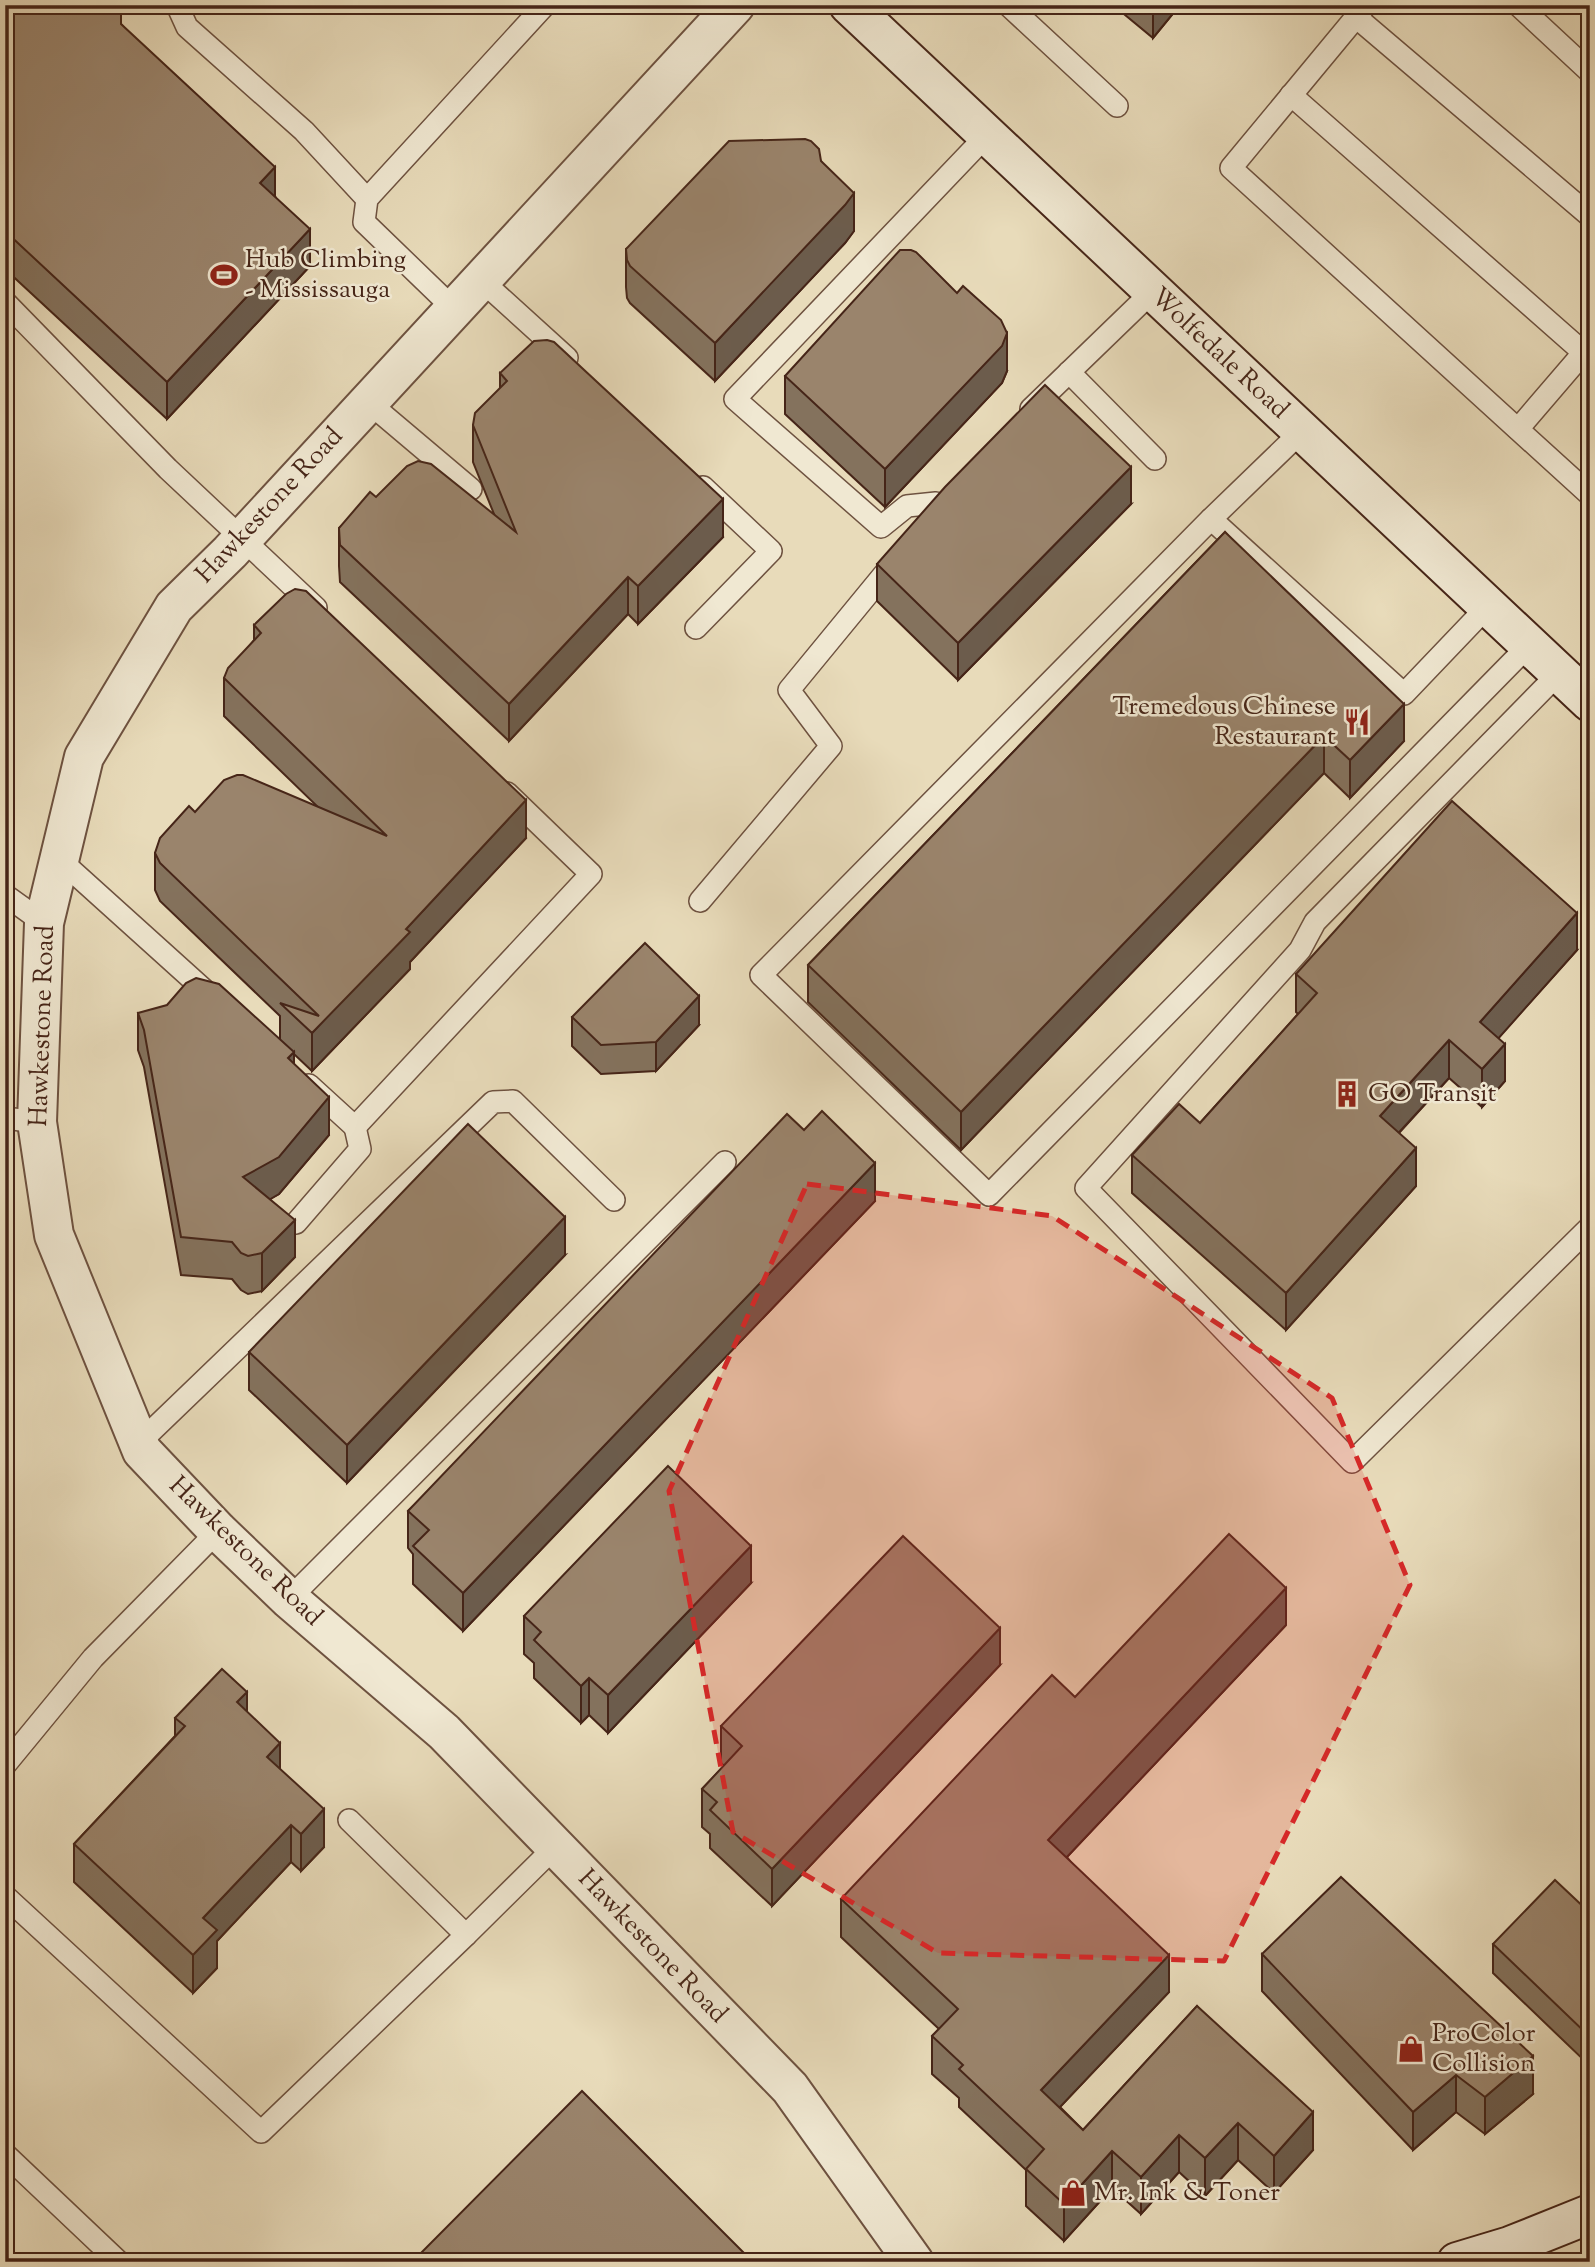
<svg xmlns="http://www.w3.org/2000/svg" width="1595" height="2267" font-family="'Sorts Mill Goudy',serif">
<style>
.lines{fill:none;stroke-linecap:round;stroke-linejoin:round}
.lane-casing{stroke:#6e5240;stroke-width:24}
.street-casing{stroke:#6e5240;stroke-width:42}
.secondary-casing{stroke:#462518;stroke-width:42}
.lane{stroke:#f0e8d2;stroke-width:21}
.street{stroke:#f0e8d2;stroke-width:38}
.secondary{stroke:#f0e8d2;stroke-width:38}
.wall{fill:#84725d;stroke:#462518;stroke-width:2}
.shaded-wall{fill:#6c5c4c;stroke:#462518;stroke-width:2}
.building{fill:#9a846c;stroke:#462518;stroke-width:2}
.marked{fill:#d62828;fill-opacity:0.2;stroke:#d62828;stroke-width:5;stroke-dasharray:14 9;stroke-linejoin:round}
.labels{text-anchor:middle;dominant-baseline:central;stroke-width:5;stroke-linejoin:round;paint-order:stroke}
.poi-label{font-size:26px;fill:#462518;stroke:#f0e8d2;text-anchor:start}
.street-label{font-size:26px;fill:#462518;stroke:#f0e8d2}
</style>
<rect width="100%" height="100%" fill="#e8dbba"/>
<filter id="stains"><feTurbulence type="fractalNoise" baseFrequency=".00286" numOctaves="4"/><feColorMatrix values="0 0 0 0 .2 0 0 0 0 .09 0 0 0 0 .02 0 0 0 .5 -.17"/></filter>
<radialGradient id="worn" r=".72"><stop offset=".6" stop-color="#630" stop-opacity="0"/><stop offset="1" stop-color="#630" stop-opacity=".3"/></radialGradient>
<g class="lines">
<defs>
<g id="lane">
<path d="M177,5L187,27L304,131L367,199"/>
<path d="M1008,5L1117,106"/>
<path d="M1366,5L1231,168L1590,495"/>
<path d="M1518,5L1590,72"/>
<path d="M1356,17L1590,216"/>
<path d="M1291,95L1583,352"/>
<path d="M481,280L567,358"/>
<path d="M5,302L168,469L316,608"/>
<path d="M454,309L364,222L367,199L545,5"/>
<path d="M1069,372L1155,459"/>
<path d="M368,402L471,489"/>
<path d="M1031,409L1153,291"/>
<path d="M1518,429L1590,345"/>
<path d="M1302,431L1211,519L761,975L989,1195L1529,645"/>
<path d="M936,503L907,506L881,527L735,399L987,135"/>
<path d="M1211,519L1404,694L1488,606"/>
<path d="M696,628L771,551L703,487"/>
<path d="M1559,673L1315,922L1300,950L1086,1188L1352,1462L1590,1227"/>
<path d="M59,859L212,997"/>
<path d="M5,895L44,923"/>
<path d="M700,901L831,746L789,690L895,561"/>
<path d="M309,1085L355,1127L591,874L507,793"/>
<path d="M5,1118L37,1122"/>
<path d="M296,1223L360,1149L355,1127"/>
<path d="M139,1443L493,1102L513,1101L614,1200"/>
<path d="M289,1599L725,1162"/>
<path d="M5,1765L93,1658L218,1531"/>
<path d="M349,1820L466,1935L555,1847"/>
<path d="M5,1896L261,2132L466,1935"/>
<path d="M5,2154L119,2262"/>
</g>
<path id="street" d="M735,5L230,552L174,607L84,757L44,923L37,1122L54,1235L142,1451L218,1531L289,1599L444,1732L790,2088L914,2262"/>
<g id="secondary">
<path d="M849,5L1590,702"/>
<path d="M1457,2262L1510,2246L1590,2214"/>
</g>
</defs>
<use href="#lane" class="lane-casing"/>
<use href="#street" class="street-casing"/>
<use href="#secondary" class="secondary-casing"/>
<use href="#lane" class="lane"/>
<use href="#street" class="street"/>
<use href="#secondary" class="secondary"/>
</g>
<g class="wall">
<path d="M5,5L121,24L275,196L310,266L167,419L5,269Z"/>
<path d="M1113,5H1180L1153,38Z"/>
<path d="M821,161L854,231L845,243L715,381L630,303L627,298L626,287V249Z"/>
<path d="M1590,356V390L1587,388V359Z"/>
<path d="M1007,371L1002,383L885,507L785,414V376Z"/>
<path d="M500,373L723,537L638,624L628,614L509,741L340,582L339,566V528L376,497L494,514L473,462V425L500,389Z"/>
<path d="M1131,504L958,680L877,601V564Z"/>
<path d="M1225,532L1404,741L1350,798L1324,773L961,1150L808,1002V965Z"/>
<path d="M254,625L526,838L410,962V969L312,1071L294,1054V1064L329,1135L279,1194L270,1199L295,1257L262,1291L248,1294L241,1290L232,1279L181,1275L144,1067L138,1050V1013L280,1039V1016L160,901L155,890V853L195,812L318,807L224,716V678L254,640Z"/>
<path d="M1577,950L1498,1038L1505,1081L1482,1107L1449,1078L1399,1133L1416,1186L1286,1330L1132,1193V1155L1200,1123L1298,1014L1296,1012V974Z"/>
<path d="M572,1017L699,1025L656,1071L601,1074L572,1046Z"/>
<path d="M804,1130L875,1201L463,1631L413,1584V1554L408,1548V1511Z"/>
<path d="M565,1255L347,1483L249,1390V1352Z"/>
<path d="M751,1583L608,1733L589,1715L581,1723L534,1678V1663L524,1654V1616Z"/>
<path d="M1286,1625L1067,1857L1169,1992L1060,2107L1083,2130L1197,2006L1313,2150L1274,2193L1238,2160L1205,2196L1179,2172L1141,2214L1112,2188L1064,2241L1026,2206V2170L959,2107V2098L932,2074V2036L939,2029L841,1937V1899L1075,1697Z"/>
<path d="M1000,1665L772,1906L710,1848V1834L702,1827V1789L724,1766L721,1763V1726Z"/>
<path d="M247,1712L324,1847L301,1871L291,1862L217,1941V1968L193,1993L74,1882V1844L175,1736V1718Z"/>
<path d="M1590,1913V2066L1493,1973V1944Z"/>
<path d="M1262,1954L1533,2094L1485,2134L1456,2112L1413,2150L1262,1991Z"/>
</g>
<g class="shaded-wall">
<path d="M1153,5H1180L1153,38Z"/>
<path d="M275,167V205L260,183Z"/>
<path d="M854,193V231L845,243L715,381V343Z"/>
<path d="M310,229V266L167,419V382Z"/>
<path d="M1007,333V371L1002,383L885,507V469Z"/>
<path d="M1131,467V504L958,680V643Z"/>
<path d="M723,499V537L638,624V586Z"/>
<path d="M628,577V614L509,741V704Z"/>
<path d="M1404,704V741L1350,798V760Z"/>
<path d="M1324,736V773L961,1150V1112Z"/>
<path d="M526,800V838L410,962V969L312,1071V1033L406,929Z"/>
<path d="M1577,913V950L1480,1059V1022Z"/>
<path d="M699,996V1025L656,1071V1042Z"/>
<path d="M1449,1040V1078L1380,1153V1116Z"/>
<path d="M1505,1044V1081L1482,1107V1069Z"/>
<path d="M294,1052V1090L288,1058Z"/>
<path d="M329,1097V1135L279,1194L243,1215V1177Z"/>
<path d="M1416,1148V1186L1286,1330V1293Z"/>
<path d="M875,1163V1201L463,1631V1593Z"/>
<path d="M565,1217V1255L347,1483V1445Z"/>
<path d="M295,1220V1257L262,1291V1253Z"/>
<path d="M751,1546V1583L608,1733V1695Z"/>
<path d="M1286,1588V1625L1048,1877V1840Z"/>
<path d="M1000,1628V1665L772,1906V1869Z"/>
<path d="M589,1678V1715L581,1723V1686Z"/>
<path d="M247,1692V1729L237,1702Z"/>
<path d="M280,1743V1781L267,1757Z"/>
<path d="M324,1809V1847L301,1871V1834Z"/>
<path d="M291,1825V1862L217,1941V1968L193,1993V1955L203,1918Z"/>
<path d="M1169,1955V1992L1041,2127V2090Z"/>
<path d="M1533,2056V2094L1485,2134V2097Z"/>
<path d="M1456,2075V2112L1413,2150V2112Z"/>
<path d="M1313,2112V2150L1274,2193V2156Z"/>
<path d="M1238,2123V2160L1205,2196V2158Z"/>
<path d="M1179,2135V2172L1141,2214V2177Z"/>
<path d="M1112,2151V2188L1064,2241V2204Z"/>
</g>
<g class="building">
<path d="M5,5H121V24L275,167L260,183L310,229L167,382L5,231Z"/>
<path d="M805,139L811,141L819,149L821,161L854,193L845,205L715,343L630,266L627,260L626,249L729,141Z"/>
<path d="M900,250H911L916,252L957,293L963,286L1001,320L1007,333L1002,346L885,469L785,376Z"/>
<path d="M547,340L554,342L723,499L638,586L628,577L509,704L340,545L339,528L370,492L376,497L407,466L418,461L431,464L516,532L473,425L475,413L507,381L500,373L534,341Z"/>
<path d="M1045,385L1131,467L958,643L877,564L945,487Z"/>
<path d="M1225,532L1404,704L1350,760L1324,736L961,1112L808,965Z"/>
<path d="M295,589L306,591L526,800L406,929L410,932L312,1033L280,1003L319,1016L160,863L155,853L160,838L189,806L195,812L224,780L237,775H243L387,836L224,678L228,668L261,633L254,625L286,594Z"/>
<path d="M1452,801L1577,913L1480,1022L1505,1044L1482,1069L1449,1040L1380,1116L1416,1148L1286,1293L1132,1155L1179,1104L1200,1123L1317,993L1296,974Z"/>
<path d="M645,943L699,996L656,1042L601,1045L572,1017Z"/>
<path d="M196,978L219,984L294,1052L288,1058L329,1097L279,1157L243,1177L295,1220L262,1253L248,1256L241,1253L232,1242L181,1237L144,1030L138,1013L167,1005L186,983Z"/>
<path d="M822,1111L875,1163L463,1593L413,1546L429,1530L408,1511L787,1114L804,1130Z"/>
<path d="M468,1124L565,1217L347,1445L249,1352Z"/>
<path d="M668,1466L751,1546L608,1695L589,1678L581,1686L534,1640L541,1632L524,1616Z"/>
<path d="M1229,1534L1286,1588L1048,1840L1169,1955L1041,2090L1083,2130L1197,2006L1313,2112L1274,2156L1238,2123L1205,2158L1179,2135L1141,2177L1112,2151L1064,2204L1026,2169L1044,2149L959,2069L963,2065L932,2036L958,2009L841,1899L1052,1675L1075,1697Z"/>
<path d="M903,1536L1000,1628L772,1869L710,1810L717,1802L702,1789L742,1746L721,1726Z"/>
<path d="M222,1669L247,1692L237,1702L280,1743L267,1757L324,1809L301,1834L291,1825L203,1918L217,1930L193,1955L74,1844L185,1726L175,1718Z"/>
<path d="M1341,1877L1533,2056L1485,2097L1456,2075L1413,2112L1262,1954Z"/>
<path d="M1555,1880L1590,1913V2037L1493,1944Z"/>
<path d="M582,2091L753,2262H412Z"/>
</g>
<path class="marked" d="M807,1184L1052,1216L1332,1398L1410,1585L1224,1961L938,1953L733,1832L669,1491Z"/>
<defs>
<symbol id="stadium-bare" viewBox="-9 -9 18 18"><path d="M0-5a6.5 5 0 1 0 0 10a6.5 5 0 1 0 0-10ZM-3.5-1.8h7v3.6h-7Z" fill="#8f2418" stroke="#f0e8d2" stroke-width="2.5" paint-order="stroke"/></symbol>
<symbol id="restaurant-bare" viewBox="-9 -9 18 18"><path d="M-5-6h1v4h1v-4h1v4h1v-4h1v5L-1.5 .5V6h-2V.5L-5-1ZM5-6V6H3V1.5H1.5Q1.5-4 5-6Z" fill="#8f2418" stroke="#f0e8d2" stroke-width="2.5" paint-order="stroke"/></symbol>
<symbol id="building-bare" viewBox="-9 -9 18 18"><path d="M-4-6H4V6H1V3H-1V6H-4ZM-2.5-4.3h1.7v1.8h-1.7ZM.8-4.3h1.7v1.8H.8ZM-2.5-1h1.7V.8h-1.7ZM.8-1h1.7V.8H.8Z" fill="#8f2418" stroke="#f0e8d2" stroke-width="2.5" paint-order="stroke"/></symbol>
<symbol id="shop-bare" viewBox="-9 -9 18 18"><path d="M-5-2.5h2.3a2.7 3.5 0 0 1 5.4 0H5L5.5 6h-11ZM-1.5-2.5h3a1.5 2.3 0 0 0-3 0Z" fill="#8f2418" stroke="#f0e8d2" stroke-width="2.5" paint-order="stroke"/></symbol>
</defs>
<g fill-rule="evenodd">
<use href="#stadium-bare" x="205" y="256" width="38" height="38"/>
<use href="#restaurant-bare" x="1338" y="703" width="38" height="38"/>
<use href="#building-bare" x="1328" y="1075" width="38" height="38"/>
<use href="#shop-bare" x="1392" y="2030" width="38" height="38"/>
<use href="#shop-bare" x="1054" y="2174" width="38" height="38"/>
</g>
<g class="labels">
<g class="poi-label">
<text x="245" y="260">Hub Climbing<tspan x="245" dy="30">- Mississauga</tspan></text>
<text x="1336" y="707" text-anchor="end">Tremedous Chinese<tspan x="1336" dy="30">Restaurant</tspan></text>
<text x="1368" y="1094">GO Transit</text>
<text x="1432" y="2034">ProColor<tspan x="1432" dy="30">Collision</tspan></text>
<text x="1094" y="2193">Mr. Ink &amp; Toner</text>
</g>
<g class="street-label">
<text transform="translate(1219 354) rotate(43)">Wolfedale Road</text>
<text transform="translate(270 506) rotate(-47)">Hawkestone Road</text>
<text transform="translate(43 1026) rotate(-88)">Hawkestone Road</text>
<text transform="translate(245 1552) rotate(44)">Hawkestone Road</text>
<text transform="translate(652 1947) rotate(46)">Hawkestone Road</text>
</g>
</g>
<rect width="1595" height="2267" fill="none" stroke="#e8dbba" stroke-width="28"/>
<rect x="7" y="7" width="1581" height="2253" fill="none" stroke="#462518" stroke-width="3.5"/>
<rect x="14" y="14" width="1567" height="2239" fill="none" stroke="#462518" stroke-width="2"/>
<rect width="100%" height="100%" filter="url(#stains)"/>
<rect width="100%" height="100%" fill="url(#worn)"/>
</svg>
